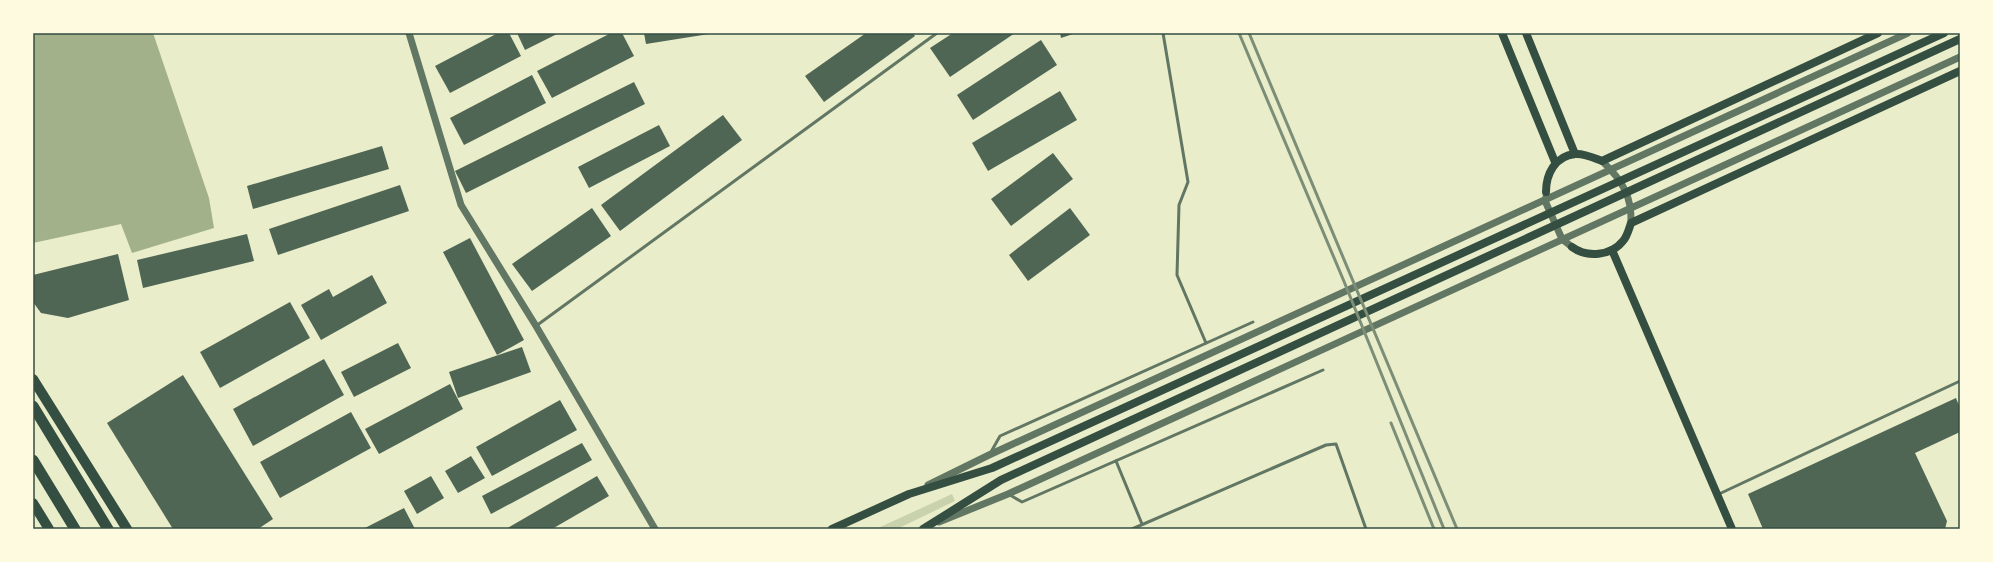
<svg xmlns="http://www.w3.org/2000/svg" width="1993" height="562" font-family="'PT Sans',sans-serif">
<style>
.green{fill:#cad2ad}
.water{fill:#a3b18a}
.building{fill:#4f6655}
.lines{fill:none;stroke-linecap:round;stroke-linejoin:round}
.service{stroke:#617663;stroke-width:3}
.tertiary{stroke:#617663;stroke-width:7}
.secondary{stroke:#344e41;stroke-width:8}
.primary{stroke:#344e41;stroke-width:10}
.trunk{stroke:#344e41;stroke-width:11}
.rail{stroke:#7c8e77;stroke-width:3}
.neatline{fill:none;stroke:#344e41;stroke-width:1.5}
</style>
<rect width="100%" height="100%" fill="#e9edc9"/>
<path class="green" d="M952,494L955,501L897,529H876Z"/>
<path class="water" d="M33,33H153L209,198L214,228L132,253L121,224L33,243Z"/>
<g class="building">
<path d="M498,33H509L521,56L450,93L435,66Z"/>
<path d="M517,33H559L525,50Z"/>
<path d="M611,33H622L634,56L552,98L537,71Z"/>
<path d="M644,33H709V34L646,44Z"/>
<path d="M866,33H913L915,36L824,102L805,76Z"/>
<path d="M953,33H1015L950,77L930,48Z"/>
<path d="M1060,33H1076L1061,38Z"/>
<path d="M1041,40L1057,65L973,120L957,95Z"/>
<path d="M532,75L546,103L464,145L450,118Z"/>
<path d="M634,82L645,104L466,193L455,171Z"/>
<path d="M1060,91L1077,120L988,171L972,143Z"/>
<path d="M723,115L742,140L620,231L601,205Z"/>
<path d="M659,125L670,146L589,188L578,167Z"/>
<path d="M382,146L389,169L253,209L247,186Z"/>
<path d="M1053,153L1073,179L1011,226L991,199Z"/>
<path d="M400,185L409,211L278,255L269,229Z"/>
<path d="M592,208L611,236L532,291L512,264Z"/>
<path d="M1070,208L1090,235L1028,281L1009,255Z"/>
<path d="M247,234L254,261L143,288L137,260Z"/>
<path d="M470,238L524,340L497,355L443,252Z"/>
<path d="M118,254L129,300L68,318L41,313L33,302V275Z"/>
<path d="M372,275L387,303L321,340L301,305L329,289L333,297Z"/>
<path d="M290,302L310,338L220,388L200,352Z"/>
<path d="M398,343L411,368L354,397L341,372Z"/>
<path d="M522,347L531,372L458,398L449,372Z"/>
<path d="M324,359L344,395L253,446L233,409Z"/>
<path d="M183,375L273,519L258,529H173L107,423Z"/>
<path d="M450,384L463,409L379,454L365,429Z"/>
<path d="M1956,398L1960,408V432L1915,453L1947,521L1945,529H1763L1748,494Z"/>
<path d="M560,400L577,430L492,476L476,447Z"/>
<path d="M351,412L371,448L280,498L260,462Z"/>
<path d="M582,443L592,460L491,514L482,496Z"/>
<path d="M471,456L485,478L458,493L445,471Z"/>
<path d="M431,476L444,498L417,514L404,491Z"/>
<path d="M597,476L609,496L552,529H506Z"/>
<path d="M404,508L415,529H363Z"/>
</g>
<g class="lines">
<g class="service">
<path d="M1163,33L1188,182L1179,205L1177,275L1206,343"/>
<path d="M536,326L937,33"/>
<path d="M991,452L1000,436L1253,322"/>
<path d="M1116,461L1142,524"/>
<path d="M1719,494L1960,381"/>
<path d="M1010,495L1022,502L1323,370"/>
<path d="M1132,529L1326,445L1336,444L1366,529"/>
</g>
<g class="tertiary">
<path d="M409,33L461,205L536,326L655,529"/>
<path d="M1602,161C1622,180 1632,196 1631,223"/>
<path d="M1546,197V203L1562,239L1572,247"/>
<path d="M928,485L989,455L1908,33"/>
<path d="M939,522L1008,494L1960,57"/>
</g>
<g class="secondary">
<path d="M1502,33L1555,162"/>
<path d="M1526,33L1575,154"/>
<path d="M1546,192C1546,174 1555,156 1575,154C1584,153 1594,158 1602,161L1878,33"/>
<path d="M1572,247C1587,258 1611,256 1623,241C1627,237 1629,229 1631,223L1960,71"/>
<path d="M1612,250L1732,529"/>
<path d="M832,529L909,494L992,468L1944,33"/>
<path d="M923,529L1001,480L1960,39"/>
</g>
<g class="primary">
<path d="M33,379L127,529"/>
<path d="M33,503L49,529"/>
</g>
<g class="trunk">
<path d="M33,406L108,529"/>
<path d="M33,460L75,529"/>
</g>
<g class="rail">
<path d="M1239,33L1343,279L1444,529"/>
<path d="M1249,33L1457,529"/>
<path d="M1391,423L1434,529"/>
</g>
</g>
<rect width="1993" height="562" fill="none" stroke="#fefae0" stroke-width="68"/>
<rect x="34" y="34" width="1925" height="494" class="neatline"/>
</svg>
